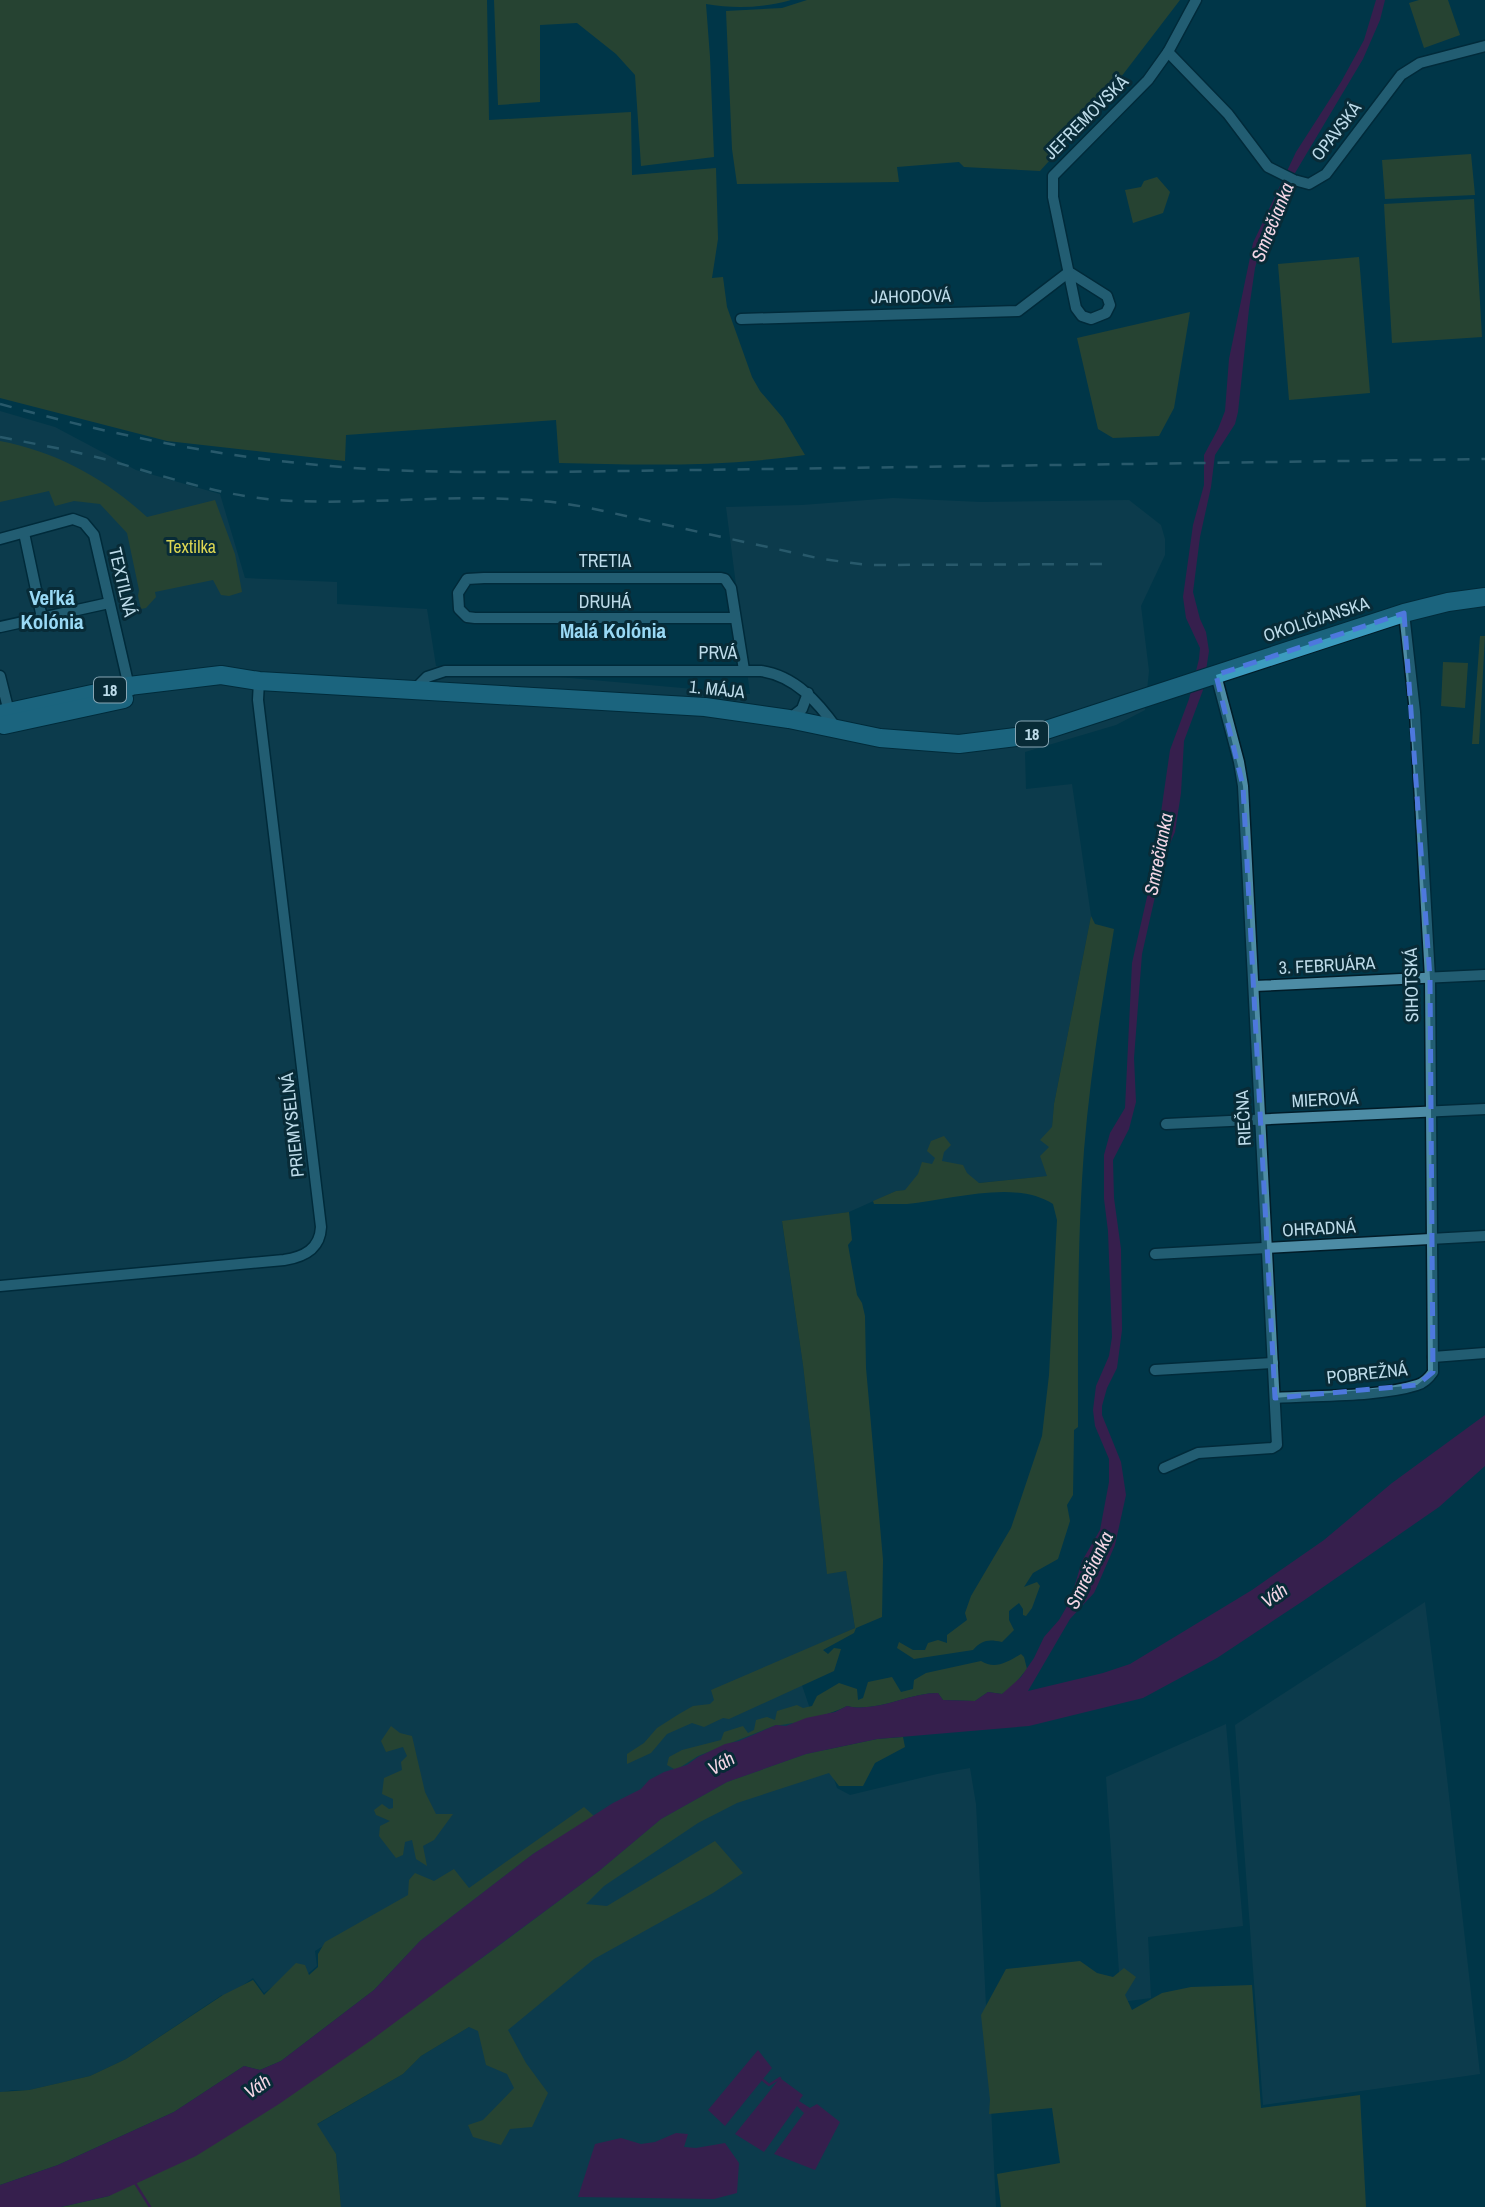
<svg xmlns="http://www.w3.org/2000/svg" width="1485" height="2207" font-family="'Archivo Narrow',sans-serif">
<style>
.built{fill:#1b4150}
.green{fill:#555218}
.water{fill:#780353}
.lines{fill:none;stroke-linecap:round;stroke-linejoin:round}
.stream{stroke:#780353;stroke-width:2.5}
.street-casing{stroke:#001c28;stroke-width:13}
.primary-casing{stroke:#001c28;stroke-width:20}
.street{stroke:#4d8ca5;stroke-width:10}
.primary{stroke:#3c9cbf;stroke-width:18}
.rail{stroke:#598494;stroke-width:2.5;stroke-dasharray:12 12;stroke-linecap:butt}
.marked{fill:none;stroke:#4d78dd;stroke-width:5;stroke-dasharray:14 9;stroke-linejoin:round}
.labels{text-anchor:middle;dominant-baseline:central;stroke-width:6;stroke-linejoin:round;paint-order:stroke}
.shield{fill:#082b37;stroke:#87a6b4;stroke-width:2}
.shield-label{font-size:16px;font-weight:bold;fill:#bddbe9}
.street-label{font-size:18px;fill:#bddbe9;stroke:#082b37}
.park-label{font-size:18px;fill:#dcd652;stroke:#082b37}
.water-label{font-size:19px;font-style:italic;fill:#f4d6e5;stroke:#082b37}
.quarter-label{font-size:21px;font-weight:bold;fill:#99d9f5;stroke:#082b37}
</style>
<rect width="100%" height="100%" fill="#003648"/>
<g class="built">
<path d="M0,411L55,427L136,470L220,494L245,578L337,582V604L427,609L436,666L750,694L726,507L802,505L893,498L981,502L1129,500L1161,525L1165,539V555L1141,606L1149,671L1145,710L1116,725L1025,752L1026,789L1072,784L1091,916L1054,1104L1048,1176L896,1191L849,1212L782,1222L803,1365L827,1573L846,1571L855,1628L792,1656L837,1788L850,1795L937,1774L970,1768L976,1804L996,2207H341L336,2154L316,2125L403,2074L421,2056L469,2027L374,1915L315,1951L317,1966L304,1977L298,1968L264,1993L253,1978L225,1998L222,1995L126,2059L90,2076L29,2090H12L0,2093Z"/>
<path d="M1425,1602L1445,1760L1480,2074L1263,2105L1235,1725Z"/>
<path d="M1226,1724L1243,1926L1148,1937L1151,1998L1121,2002L1106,1777Z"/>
</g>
<g class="green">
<path d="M0,0H487L489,120L631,112L632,175L716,168L718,239L712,278L723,277L727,307L752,377L760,391L783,418L805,455C723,467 641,465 559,463L556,420L346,435L345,461L167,441L0,398Z"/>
<path d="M494,0H791C763,8 734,9 706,4L710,57L714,157L641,166L635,75L616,54L577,23L540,25V102L498,105Z"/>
<path d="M807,0H1180L1098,107L1040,171L964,167L959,162L897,167L899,182L737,184L732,149L726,11L782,8Z"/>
<path d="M1419,0H1448L1460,35L1424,48L1409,3Z"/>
<path d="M1471,154L1475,195L1385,199L1382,160Z"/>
<path d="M1157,177L1170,192L1163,213L1133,223L1125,190L1141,187L1144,181Z"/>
<path d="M1474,199L1482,337L1392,343L1384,204Z"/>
<path d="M1359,257L1370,393L1289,400L1278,264Z"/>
<path d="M1190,312L1174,408L1159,436L1113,438L1098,429L1077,338Z"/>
<path d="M0,441C57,452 104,478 147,517L215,500L235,554L242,592L229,596L221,595L213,580L155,592L156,597L146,608L141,609L138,596L139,590L127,533L100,504L74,501L55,506L49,491L0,502Z"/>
<path d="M1480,636H1485L1479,744H1472Z"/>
<path d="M1443,662L1468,663L1465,708L1441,706Z"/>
<path d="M1091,916L1095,924L1114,929C1102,1002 1090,1076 1084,1150C1077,1242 1078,1334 1078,1427L1074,1430L1073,1495L1067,1505L1070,1521L1058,1559L1033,1573L1024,1587L1037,1582L1040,1586L1032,1608L1026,1616L1023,1615V1609L1019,1603L1009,1611V1620L1014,1630L1002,1642C988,1639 982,1640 973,1650L914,1659L897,1648L899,1642L913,1650H925L928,1643L938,1640L947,1643V1635L967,1620L965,1613L971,1596L1011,1528L1042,1436L1049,1375L1057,1220L1053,1204C1015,1179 950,1200 907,1204C896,1204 885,1204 874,1204L873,1201L896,1191L905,1190L918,1174L922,1162L932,1164L935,1158L927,1151L931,1141L944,1136L951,1145L944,1152L942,1161L963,1165L967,1173L979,1183L1047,1176L1040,1156L1049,1147L1040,1140L1052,1127L1054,1104Z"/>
<path d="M849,1212L852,1240L848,1245L857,1295L862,1303L865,1316L866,1368L883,1560L882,1617L856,1628L854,1633L823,1650L828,1654L834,1648L841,1649L834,1671L729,1719L723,1718L704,1727L692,1723L667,1734L651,1753L627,1764V1754L644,1743L657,1728L679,1714L693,1706L710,1704L714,1700L711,1690L855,1628L846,1571L827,1574L803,1365L782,1221Z"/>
<path d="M1021,1654L1024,1657L1027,1669L1013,1686L1002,1694L988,1692L975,1701L943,1700L938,1693C908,1693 877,1713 847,1706C835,1713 789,1726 776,1725L698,1756L676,1770L667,1765L669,1757L682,1750L721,1740L724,1732L743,1726L748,1733L754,1730L756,1720L767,1717L775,1720L777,1711L797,1705L803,1708L812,1706L817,1696L839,1683L857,1689L858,1700L863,1698L868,1682L892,1677L901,1692L913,1689L914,1680L926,1673L981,1661C995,1670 1008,1662 1021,1654Z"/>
<path d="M391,1726L400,1733L412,1736L425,1792L436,1814H453L434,1840L423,1846L427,1866L416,1859L412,1840L405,1842L403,1855L396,1858L379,1836L380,1826L390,1821L376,1815L374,1810L382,1804L389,1809L393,1808V1799L382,1794L384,1778L402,1770L401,1762L407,1756L403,1747L386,1752L381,1741Z"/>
<path d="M903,1737L905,1747L875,1763L863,1786H839L829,1773L737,1803L698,1823L604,1886L586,1904L607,1906L715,1841L743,1873L713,1893L594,1959L508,2030L526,2063L548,2093L532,2127L510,2129L501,2145L473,2137L468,2125L483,2120L514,2088L507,2074L486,2065L478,2031L469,2027L421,2056L403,2074L317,2124L336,2154L341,2207H61L109,2196L482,1958L599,1871L661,1819L727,1782L806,1754L877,1739Z"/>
<path d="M584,1807L594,1816L533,1854L420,1941L374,1990L281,2061L260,2070L244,2066L174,2112L58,2165L0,2185V2092L29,2090L90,2076L126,2059L223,1995L253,1980L264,1995L296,1963L305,1965L309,1975L318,1967V1954L325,1942L408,1895L409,1880L415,1873L434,1881L454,1869L469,1888Z"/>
<path d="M1080,1961L1097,1973L1113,1977L1124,1968L1136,1977L1125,1995L1132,2010L1162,1993L1191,1987L1252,1985L1261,2108L1360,2095L1366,2207H1001L997,2174L1060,2163L1052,2108L989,2114L990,2100L981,2015L1006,1969Z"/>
</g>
<g class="water">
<path d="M1376,0H1385L1380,20L1363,59L1295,173L1265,233L1255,268L1249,309L1238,412L1235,424L1215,455L1211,487L1200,537L1193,592L1200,619L1206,632L1209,651L1203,690L1184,741L1181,793L1175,832L1164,857L1142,954L1134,1058L1136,1102L1129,1129L1113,1160L1114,1198L1121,1249L1122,1330L1117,1368L1107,1388L1102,1406V1415L1121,1462L1126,1495L1115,1545L1099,1582L1094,1593L1070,1619L1028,1691L1103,1673L1130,1664L1252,1590L1324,1540L1392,1483L1485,1415V1466L1439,1507L1303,1601L1217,1658L1143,1698L1029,1726L877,1739L806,1754L727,1782L661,1819L599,1871L370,2041L279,2104L196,2156L109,2196L61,2207H0V2185L58,2165L174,2112L244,2066L260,2070L281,2061L374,1990L420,1941L533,1854L613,1803L641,1789L649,1780L664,1772L687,1765L698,1757L725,1744L739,1741L776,1725L786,1726L806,1718L835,1712L847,1706C877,1713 908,1693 938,1693L943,1700L975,1701L988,1692L1002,1694L1021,1677L1034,1658L1044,1637L1059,1620L1070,1601L1082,1561L1100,1530L1109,1482V1459L1095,1426L1093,1410L1096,1386L1109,1356L1112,1337L1108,1231L1104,1199V1155L1110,1133L1125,1108L1132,963L1152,875L1170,750L1189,699L1199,659L1200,648L1186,618L1183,597L1193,525L1204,485V455L1218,429L1225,411L1229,359L1253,243L1296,152L1341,82L1364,40Z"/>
<path d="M758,2050L772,2068L725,2126L708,2110Z"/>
<path d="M780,2078L803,2095L799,2101L810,2108L817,2104L840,2122L815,2170L774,2154L804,2113L797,2106L764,2152L735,2134Z"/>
<path d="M676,2133L688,2134L684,2147L696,2148L725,2143L739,2163L737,2193L714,2199L578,2197L595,2144L621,2138L641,2144L655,2142Z"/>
</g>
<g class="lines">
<g class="stream">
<path d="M763,2080L769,2085L780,2078"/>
<path d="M135,2183L150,2207"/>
</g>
<defs>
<g id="street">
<path d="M1168,52L1228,114L1268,167L1294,180L1309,184L1326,174L1401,75L1420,63L1485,46"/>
<path d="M1069,272L1107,296L1110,305L1106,313L1091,319L1082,316L1076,308L1053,197V176L1148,80L1168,52L1196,0"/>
<path d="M741,319L1018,311L1069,272"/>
<path d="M24,533L42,618"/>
<path d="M0,539L73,519L84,523L94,535L130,691"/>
<path d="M734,618H475L467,617L459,609L458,593L467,579L484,578H721L725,579L731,588L744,670"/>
<path d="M0,627L109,603"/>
<path d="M0,676L9,712"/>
<path d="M414,690L427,677L445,671H761C795,676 818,702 837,729"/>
<path d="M789,719L802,709L808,693"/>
<path d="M1254,986L1485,975"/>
<path d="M1166,1124L1485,1109"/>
<path d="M1155,1254L1485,1236"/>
<path d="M0,1286L284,1260C304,1257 320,1249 321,1227L258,700L259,681"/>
<path d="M1433,1357L1485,1353"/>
<path d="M1155,1370L1273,1363"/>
<path d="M1275,1398C1316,1395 1379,1397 1417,1385C1424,1383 1429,1378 1433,1372L1430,978L1415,712L1404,613"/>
<path d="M1164,1468L1198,1453L1272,1448L1277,1445L1243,786L1239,762L1216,675"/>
</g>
<g id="primary">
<path d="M0,714L129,686L221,675L259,681L705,707L789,719L880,738L959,744L1016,737L1046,730L1404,613L1448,602L1485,597"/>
<path d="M4,725L124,699"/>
</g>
</defs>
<use href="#street" class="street-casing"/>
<use href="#primary" class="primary-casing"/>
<use href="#street" class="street"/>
<use href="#primary" class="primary"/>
<g class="rail">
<path d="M0,404C109,434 218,457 330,466C403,473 476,472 549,472L1485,459"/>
<path d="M0,437C35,444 70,450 104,459C161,475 217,495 276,500C378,507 483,488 585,507L822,559L868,565L1110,564"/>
</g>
</g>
<path d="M0 0H1485V2207H0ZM1404,613L1430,978L1433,1372L1417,1385L1275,1398L1243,786L1216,675Z" fill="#003648" fill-opacity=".55" fill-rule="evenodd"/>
<path class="marked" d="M1404,613L1430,978L1433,1372L1417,1385L1275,1398L1243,786L1216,675Z"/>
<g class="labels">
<g class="shield">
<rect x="94" y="677.5" width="32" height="25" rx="5"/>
<rect x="1016" y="721.5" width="32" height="25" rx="5"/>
</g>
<g class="shield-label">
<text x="110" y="690">18</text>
<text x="1032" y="734">18</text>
</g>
<g class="street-label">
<text transform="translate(1086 117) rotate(-45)">JEFREMOVSKÁ</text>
<text transform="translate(1336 131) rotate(-52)">OPAVSKÁ</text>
<text transform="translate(911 296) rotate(-1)">JAHODOVÁ</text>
<text x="605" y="560">TRETIA</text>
<text transform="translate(123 582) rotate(77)">TEXTILNÁ</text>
<text x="605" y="601">DRUHÁ</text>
<text transform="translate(1316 619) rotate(-18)">OKOLIČIANSKA</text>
<text x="718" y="652">PRVÁ</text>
<text transform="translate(717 689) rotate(6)">1. MÁJA</text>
<text transform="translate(1327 965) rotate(-3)">3. FEBRUÁRA</text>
<text transform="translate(1411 985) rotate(-91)">SIHOTSKÁ</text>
<text transform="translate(1325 1099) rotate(-3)">MIEROVÁ</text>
<text transform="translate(1243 1118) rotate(-93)">RIEČNA</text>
<text transform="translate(292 1125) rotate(-96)">PRIEMYSELNÁ</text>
<text transform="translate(1319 1228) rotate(-3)">OHRADNÁ</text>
<text transform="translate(1367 1373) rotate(-6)">POBREŽNÁ</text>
</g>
<g class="park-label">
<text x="191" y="546">Textilka</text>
</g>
<g class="water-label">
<text transform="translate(1272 222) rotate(-68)">Smrečianka</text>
<text transform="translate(1158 854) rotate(-79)">Smrečianka</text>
<text transform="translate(1089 1570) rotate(-64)">Smrečianka</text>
<text transform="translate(1274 1595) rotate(-35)">Váh</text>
<text transform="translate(721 1763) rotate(-30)">Váh</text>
<text transform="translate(257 2086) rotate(-34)">Váh</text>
</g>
<g class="quarter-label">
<text x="52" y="597">Veľká<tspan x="52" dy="24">Kolónia</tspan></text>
<text x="613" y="630">Malá Kolónia</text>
</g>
</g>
</svg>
